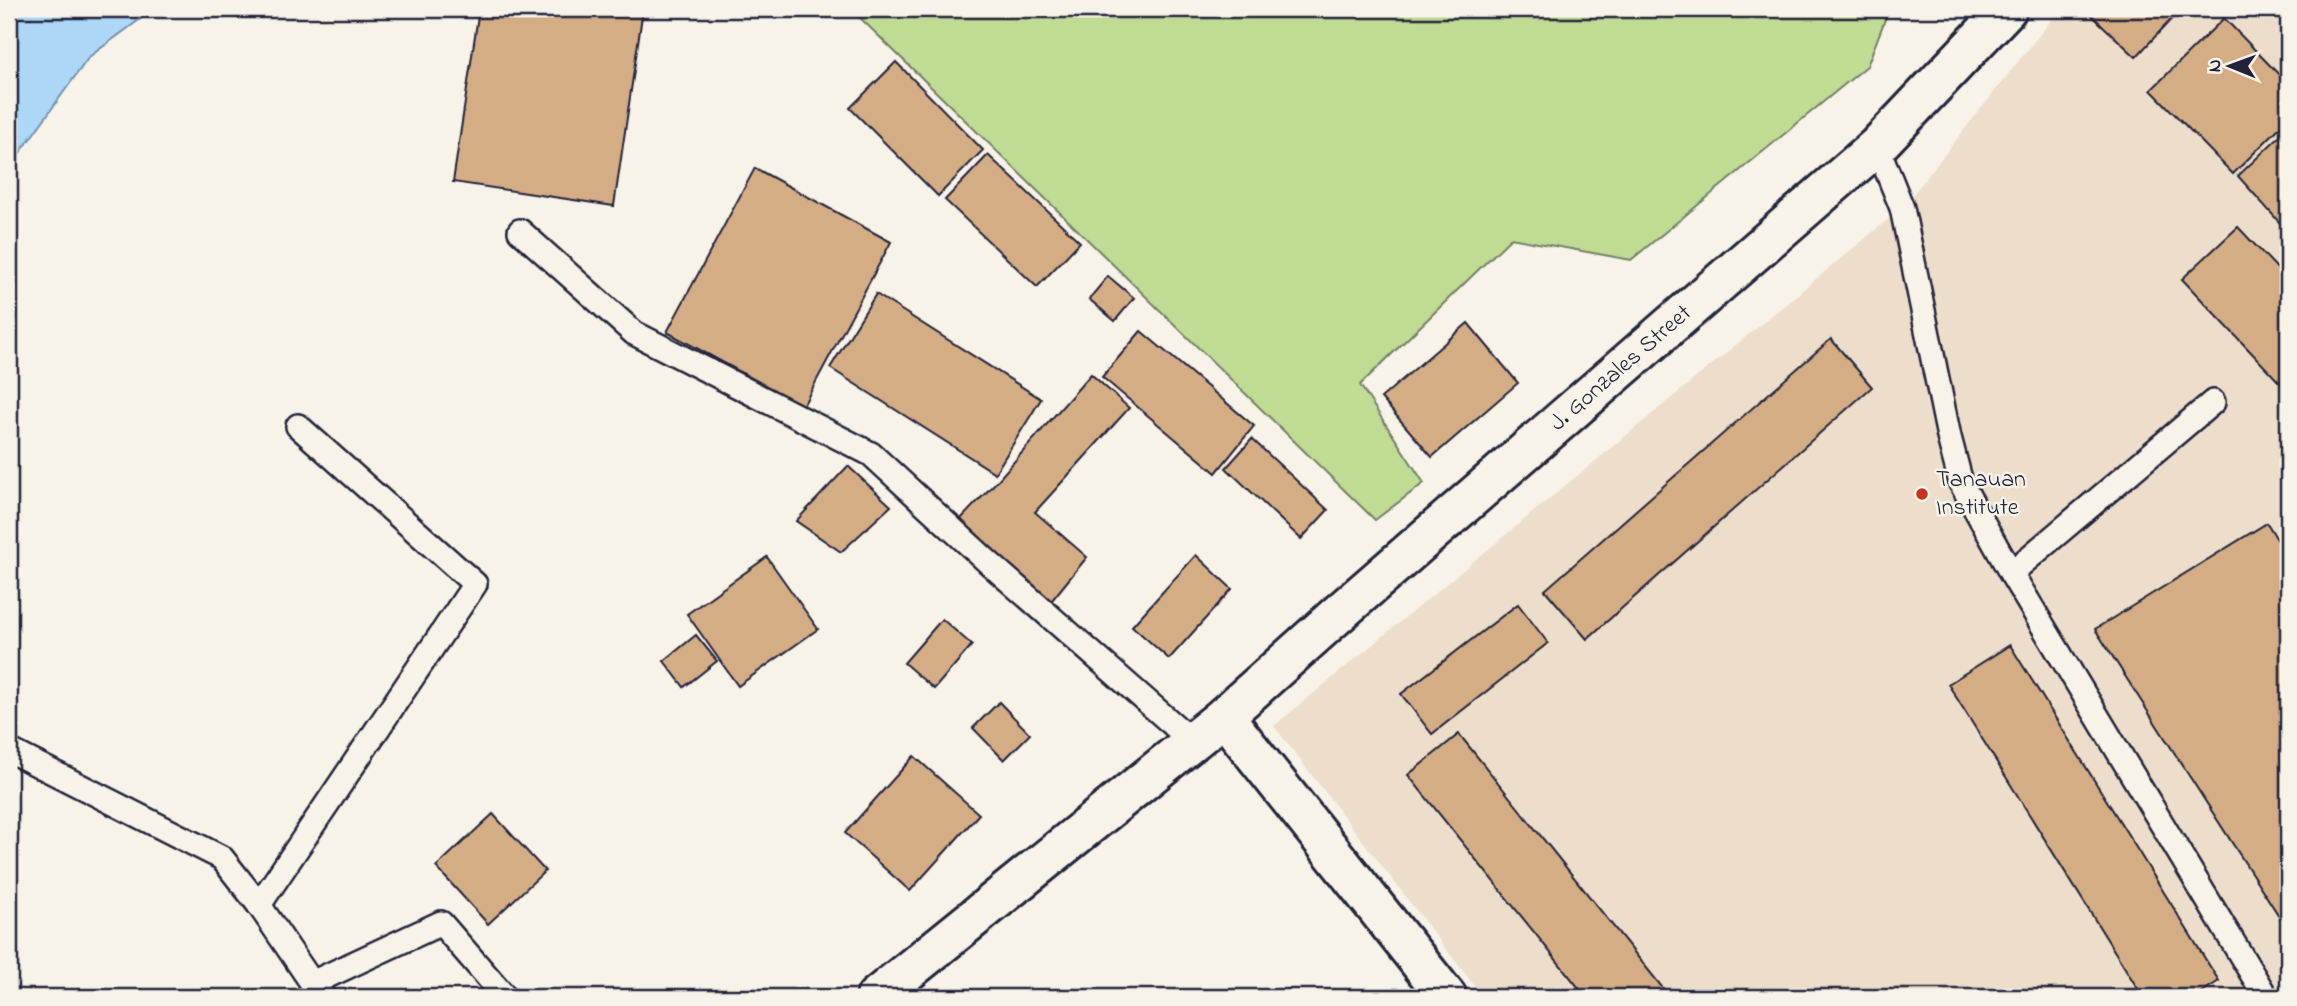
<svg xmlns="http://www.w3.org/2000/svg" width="2297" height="1006" font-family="'Indie Flower',sans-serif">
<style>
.built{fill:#ecdeca}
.green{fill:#c0db93;stroke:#717e67;stroke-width:2}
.water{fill:#acd7f7;stroke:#758fac;stroke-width:2}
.building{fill:#d4ad85;stroke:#22223b;stroke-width:2}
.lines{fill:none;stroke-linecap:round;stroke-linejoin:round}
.lane-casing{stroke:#22223b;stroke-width:28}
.secondary-casing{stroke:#22223b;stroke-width:44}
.lane{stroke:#f7f3e8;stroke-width:23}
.secondary{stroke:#f7f3e8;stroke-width:38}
.poi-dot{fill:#c8321e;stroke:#f7f3e8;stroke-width:2.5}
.labels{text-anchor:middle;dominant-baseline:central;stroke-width:5;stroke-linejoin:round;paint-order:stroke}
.street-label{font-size:24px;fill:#22223b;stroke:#f7f3e8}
.poi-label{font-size:24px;fill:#22223b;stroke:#f7f3e8;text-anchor:start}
</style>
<rect width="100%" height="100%" fill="#f7f3e8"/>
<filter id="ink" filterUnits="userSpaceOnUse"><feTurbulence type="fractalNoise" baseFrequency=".0143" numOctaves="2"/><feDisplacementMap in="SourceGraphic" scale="14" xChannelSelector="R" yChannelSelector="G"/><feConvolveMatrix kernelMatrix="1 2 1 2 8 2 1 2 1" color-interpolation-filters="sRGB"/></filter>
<g filter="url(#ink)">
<path class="built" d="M2060,9H2288V997H1483L1274,726L1902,208Z"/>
<path class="green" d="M851,9H1889L1867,66L1631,260L1511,238L1360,385L1424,483L1375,520Z"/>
<path class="water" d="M18,9H154L89,57L9,168V19Z"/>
<g class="building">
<path d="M479,9H643L614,206L453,182Z"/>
<path d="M2085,9H2181L2136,57Z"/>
<path d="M2224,18L2288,84V119L2233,174L2151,90Z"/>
<path d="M896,62L983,150L938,196L850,108Z"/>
<path d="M2288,128V232L2238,176Z"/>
<path d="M988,155L1080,242L1037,287L945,200Z"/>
<path d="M755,168L891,242L803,406L667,332Z"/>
<path d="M2238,227L2288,280V377L2281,384L2182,279Z"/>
<path d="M1108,276L1134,298L1115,321L1089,299Z"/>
<path d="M876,294L1041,399L995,473L830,368Z"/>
<path d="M1468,323L1518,383L1432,457L1381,398Z"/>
<path d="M1141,331L1254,426L1216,473L1102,377Z"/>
<path d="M1831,339L1872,387L1587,639L1545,590Z"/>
<path d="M1091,374L1129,408L1035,512L1087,557L1048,605L956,524L998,480Z"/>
<path d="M1252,439L1328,510L1301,539L1226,468Z"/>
<path d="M848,466L891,506L841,552L796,521Z"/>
<path d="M2267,523L2288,557V930L2095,629Z"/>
<path d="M1196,555L1232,589L1169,659L1132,626Z"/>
<path d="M767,557L818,629L738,686L687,614Z"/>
<path d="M1518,604L1548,643L1432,734L1401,694Z"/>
<path d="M942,619L972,645L934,689L904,663Z"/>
<path d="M696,635L717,661L684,687L664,661Z"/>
<path d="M2010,645L2219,981L2194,997H2143L1948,684Z"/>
<path d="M999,702L1030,734L1004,760L973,728Z"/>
<path d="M1459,734L1670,997H1586L1408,775Z"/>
<path d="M914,756L979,814L910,891L845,833Z"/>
<path d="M493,814L545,871L488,924L436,867Z"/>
</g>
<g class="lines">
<defs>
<g id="lane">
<path d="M1877,146L1902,208L1949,437L1961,483L2011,573L2266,997"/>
<path d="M520,231L634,333L871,454L988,562L1193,742"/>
<path d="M298,426L475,584L259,905L312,983"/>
<path d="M2011,573L2213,402"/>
<path d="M9,750L222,858L259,905"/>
<path d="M323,997L312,983L441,923L505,997"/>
</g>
<g id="secondary">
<path d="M1224,716L1447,997"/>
<path id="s1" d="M876,997L1224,716L1337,615L1877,146L2007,9"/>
</g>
</defs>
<use href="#lane" class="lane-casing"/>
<use href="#secondary" class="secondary-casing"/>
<use href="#lane" class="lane"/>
<use href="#secondary" class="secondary"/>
</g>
</g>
<circle class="poi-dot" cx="1922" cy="494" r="7"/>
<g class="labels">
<g class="street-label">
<text stroke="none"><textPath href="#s1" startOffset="975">J. Gonzales Street</textPath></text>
</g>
<g class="poi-label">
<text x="1936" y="480">Tanauan<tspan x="1936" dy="28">Institute</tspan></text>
</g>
</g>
<rect width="2297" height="1006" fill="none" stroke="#f7f3e8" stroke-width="35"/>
<rect x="18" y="18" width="2262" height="971" fill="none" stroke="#22223b" stroke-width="2.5" filter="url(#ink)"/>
<g transform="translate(2230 66) rotate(271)" stroke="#f7f3e8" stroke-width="5" paint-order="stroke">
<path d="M0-5L12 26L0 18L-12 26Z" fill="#22223b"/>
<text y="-10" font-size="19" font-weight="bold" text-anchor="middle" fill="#22223b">N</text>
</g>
</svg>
